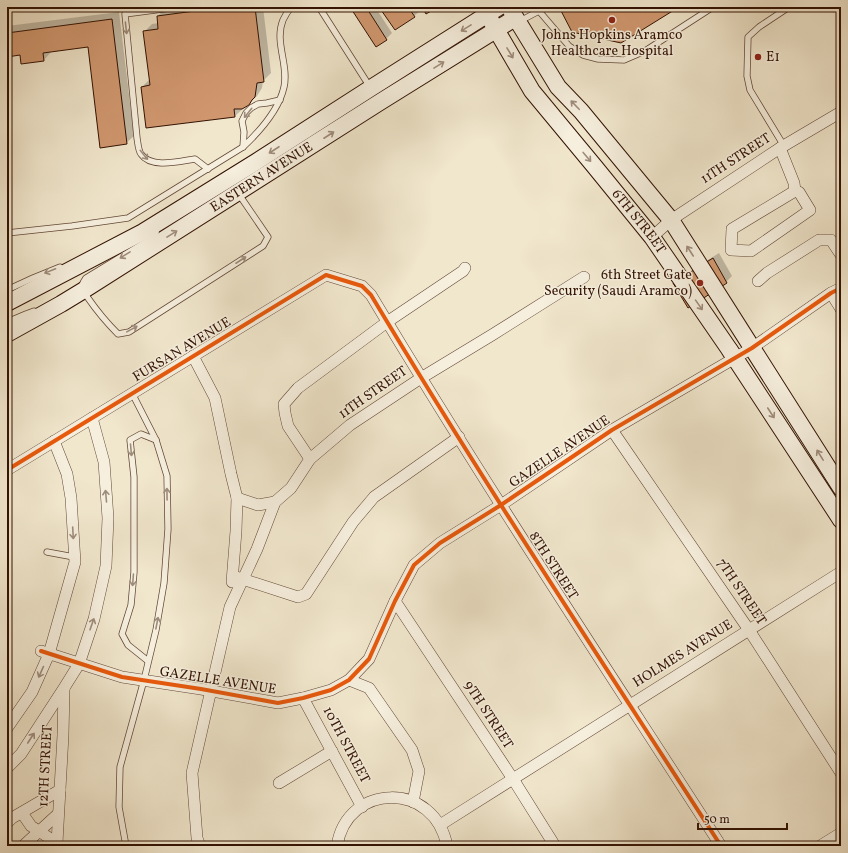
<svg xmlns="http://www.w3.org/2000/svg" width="848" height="853" font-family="Vollkorn,serif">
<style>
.shadow{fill:#0003}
.building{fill:#d19870;stroke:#321203}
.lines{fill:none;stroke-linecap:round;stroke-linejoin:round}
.service-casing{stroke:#624736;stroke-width:7}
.minor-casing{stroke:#624736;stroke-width:12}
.secondary-casing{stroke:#321203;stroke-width:18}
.service{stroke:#f6efde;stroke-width:5.5}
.minor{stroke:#f6efde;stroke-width:11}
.secondary{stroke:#f6efde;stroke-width:16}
.cycleway-casing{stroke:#f6efde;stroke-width:6}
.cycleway{stroke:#e8590c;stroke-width:4}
.oneway{stroke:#9e8c7b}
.poi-dot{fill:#8f2418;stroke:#f6efde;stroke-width:1.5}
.labels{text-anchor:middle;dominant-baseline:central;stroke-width:3;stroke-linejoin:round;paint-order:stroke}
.poi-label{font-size:14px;fill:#321203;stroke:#f6efde}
.street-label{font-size:14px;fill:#321203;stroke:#f6efde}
</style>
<rect width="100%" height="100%" fill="#f1e7cd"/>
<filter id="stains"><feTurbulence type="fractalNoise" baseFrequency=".005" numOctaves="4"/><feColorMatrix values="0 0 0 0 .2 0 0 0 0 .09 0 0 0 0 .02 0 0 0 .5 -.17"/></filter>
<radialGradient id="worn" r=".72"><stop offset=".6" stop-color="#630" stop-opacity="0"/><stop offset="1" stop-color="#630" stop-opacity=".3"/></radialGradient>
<g class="shadow">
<path d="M177,7H263L271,73L263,81L262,88L257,96L235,116L142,87L150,79L144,32L152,24L159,23L158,16L165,8Z"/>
<path d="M352,7H375L392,33L386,39L376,45Z"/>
<path d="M381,7H417L420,11L414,16Z"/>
<path d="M119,12L134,136L126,143L89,46L51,51V52L44,60L21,54L7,56V26Z"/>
<path d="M719,253L732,276L726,282L680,278Z"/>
</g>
<g class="building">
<path d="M225,7H255L264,82L257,83L255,97L252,100L249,105L242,109H234L235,117L146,128L141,87L150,85L143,31L158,29L157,16Z"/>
<path d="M350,7H366L387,40L376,47Z"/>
<path d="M379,7H408L415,17L395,30Z"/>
<path d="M422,7H438L426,14Z"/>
<path d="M559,7H679L621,43L572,32Z"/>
<path d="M112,19L127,144L100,148L88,47L43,53L44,61L21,64L20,55L7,57V33Z"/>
<path d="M713,258L727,283L688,308L673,283Z"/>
</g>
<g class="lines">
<defs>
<g id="service">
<path d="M178,7L125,14L137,138C138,143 138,150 141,154C151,169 180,161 195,159L208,169"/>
<path d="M319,7L370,87"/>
<path d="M539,11L569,46L583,55L598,59L624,60L645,51L713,7"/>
<path d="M520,21L539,11L542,7"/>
<path d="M784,146L750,90L747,76L748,37L759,27L789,7"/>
<path d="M243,147L244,132L242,121L246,113L251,108L258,104L267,103L280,100"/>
<path d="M156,232L147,241L86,278C84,281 82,283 82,287C83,290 86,294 88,298C97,311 107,323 118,334L129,332L263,246L268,237L238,193"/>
<path d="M7,233L72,226L128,218L243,147C259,132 279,110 284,87C289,65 274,42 283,20C285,16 288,11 291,7"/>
<path d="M7,290L33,278L60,267"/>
<path d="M7,322L26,314L34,311"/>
<path d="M47,552L74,557"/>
<path d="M148,661L128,645L122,634L131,605L134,572V477L130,440L141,434L156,440"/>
<path d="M126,846L119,807L120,767L144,680L156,630L164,583L168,529L167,476L156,440L132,393"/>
</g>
<g id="minor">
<path d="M780,148L794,183L795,191"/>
<path d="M795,191L799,192L810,210L751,251L731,250L732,229Z"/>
<path d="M652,237L671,220L780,148L841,112"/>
<path d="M758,281L767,273L819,240H831L841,255"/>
<path d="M831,293L841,309"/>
<path d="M193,356L215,398L231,474L237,498L236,531L232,582"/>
<path d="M612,430L749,630L841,773"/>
<path d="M310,459L288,426L285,413L284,404L298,388L387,322L463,271L465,268"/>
<path d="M7,470L326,275L362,286L371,295C483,482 603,663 721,846"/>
<path d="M237,498L258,505L275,502"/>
<path d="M233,576L298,597L306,594L353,522L374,497L459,437"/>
<path d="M395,601L513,779L555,846"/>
<path d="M41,651L122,677L201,689L278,703L303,698L331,690L349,680L369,659L395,601L414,565L440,543L501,505L612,430L752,348L831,293L841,288"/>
<path d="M349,680L369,688L412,750L419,771L413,802"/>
<path d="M303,698L362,807"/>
<path d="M7,728L32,692L49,654L75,562L71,498L67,474L54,441"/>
<path d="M7,768L21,754L64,688L79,664L94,619L106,566L108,518L104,462L92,418"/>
<path d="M279,783L332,751"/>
<path d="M22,813L31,826L57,843"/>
<path d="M7,823L12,818L60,790"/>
<path d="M440,825L841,572"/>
<path d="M23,846L58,814"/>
<path d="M57,846V843L63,735L64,689"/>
<path d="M200,846L197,838L192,773L230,607L257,549L275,502L291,488L310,459L350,425L421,378L492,335L584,277"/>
<path d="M337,846C347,782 435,781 447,846"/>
<path d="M820,846L841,833"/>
</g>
<g id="secondary">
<path id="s1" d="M483,7L532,91L595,167L652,237L729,349L841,520"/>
<path d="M509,7L558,87L581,111L671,220L841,488"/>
<path d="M7,303L143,232L256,162L371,88L499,7"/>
<path id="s2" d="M7,334L61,304L84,290L380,102L515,18"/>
</g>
</defs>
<use href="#service" class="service-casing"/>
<use href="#minor" class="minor-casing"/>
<use href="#secondary" class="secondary-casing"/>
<use href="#service" class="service"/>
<use href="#minor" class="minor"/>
<use href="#secondary" class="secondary"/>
<defs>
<g id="cycleway">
<path d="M7,470L326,275L362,286L371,295C483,482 603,663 721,846"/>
<path d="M41,651L122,677L201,689L278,703L303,698L331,690L349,680L369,659L395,601L414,565L440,543L501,505L612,430L752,348L831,293L841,288"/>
</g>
</defs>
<use href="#cycleway" class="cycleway-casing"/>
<use href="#cycleway" class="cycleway"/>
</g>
<defs><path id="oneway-shaft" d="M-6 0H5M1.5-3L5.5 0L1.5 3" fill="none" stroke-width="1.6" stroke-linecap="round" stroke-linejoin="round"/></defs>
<g class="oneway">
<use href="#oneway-shaft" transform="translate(126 28) rotate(84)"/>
<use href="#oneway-shaft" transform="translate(466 28) rotate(148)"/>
<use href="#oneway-shaft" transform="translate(510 53) rotate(59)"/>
<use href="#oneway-shaft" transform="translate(439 65) rotate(-32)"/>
<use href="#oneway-shaft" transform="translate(575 105) rotate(-134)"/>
<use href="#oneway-shaft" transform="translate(248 113) rotate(129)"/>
<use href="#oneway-shaft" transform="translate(329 135) rotate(-33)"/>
<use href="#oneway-shaft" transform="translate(274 150) rotate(147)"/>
<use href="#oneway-shaft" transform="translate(144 155) rotate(51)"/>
<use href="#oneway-shaft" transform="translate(587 157) rotate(50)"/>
<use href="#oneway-shaft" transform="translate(172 234) rotate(-32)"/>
<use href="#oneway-shaft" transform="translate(690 251) rotate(-123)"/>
<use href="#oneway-shaft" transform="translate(125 255) rotate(148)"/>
<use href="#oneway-shaft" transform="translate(241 260) rotate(-33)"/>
<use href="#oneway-shaft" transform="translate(50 271) rotate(158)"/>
<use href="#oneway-shaft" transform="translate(699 305) rotate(55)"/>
<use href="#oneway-shaft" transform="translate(132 329) rotate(-29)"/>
<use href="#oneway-shaft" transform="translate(771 413) rotate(57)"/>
<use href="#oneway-shaft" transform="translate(131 450) rotate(85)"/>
<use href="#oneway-shaft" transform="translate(820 455) rotate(-122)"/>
<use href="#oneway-shaft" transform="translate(167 494) rotate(-91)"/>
<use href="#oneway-shaft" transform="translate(106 496) rotate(-95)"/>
<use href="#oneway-shaft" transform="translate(73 533) rotate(87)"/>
<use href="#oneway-shaft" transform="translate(133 580) rotate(94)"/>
<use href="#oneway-shaft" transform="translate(157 623) rotate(-79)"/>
<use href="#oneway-shaft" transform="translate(92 624) rotate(-71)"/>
<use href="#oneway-shaft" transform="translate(41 672) rotate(114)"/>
<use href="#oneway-shaft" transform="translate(31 738) rotate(-57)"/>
</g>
<g class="poi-dot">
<circle cx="612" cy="20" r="4"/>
<circle cx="758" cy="57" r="4"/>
<circle cx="700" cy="283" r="4"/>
</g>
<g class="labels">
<g class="poi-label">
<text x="612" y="35">Johns Hopkins Aramco<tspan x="612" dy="16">Healthcare Hospital</tspan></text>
<text x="766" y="57" text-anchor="start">E1</text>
<text x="692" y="275" text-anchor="end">6th Street Gate<tspan x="692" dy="16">Security (Saudi Aramco)</tspan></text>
</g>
<g class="street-label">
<text transform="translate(736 159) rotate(-33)">11TH STREET</text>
<text stroke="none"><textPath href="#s2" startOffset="299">EASTERN AVENUE</textPath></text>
<text stroke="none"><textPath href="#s1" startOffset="266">6TH STREET</textPath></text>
<text transform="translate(182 350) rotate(-31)">FURSAN AVENUE</text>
<text transform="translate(373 393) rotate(-35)">11TH STREET</text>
<text transform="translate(560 452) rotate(-34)">GAZELLE AVENUE</text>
<text transform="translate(553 566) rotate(57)">8TH STREET</text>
<text transform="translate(741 592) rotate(56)">7TH STREET</text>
<text transform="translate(683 654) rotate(-32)">HOLMES AVENUE</text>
<text transform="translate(218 681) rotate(9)">GAZELLE AVENUE</text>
<text transform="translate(488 715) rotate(57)">9TH STREET</text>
<text transform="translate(346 745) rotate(62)">10TH STREET</text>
<text transform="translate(46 766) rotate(-87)">12TH STREET</text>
</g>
</g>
<rect width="848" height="853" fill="none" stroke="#f1e7cd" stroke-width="24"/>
<rect x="8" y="8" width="832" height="837" fill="none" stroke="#321203" stroke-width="2"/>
<rect x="12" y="12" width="824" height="829" fill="none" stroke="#321203"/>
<path d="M698 823v6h89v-6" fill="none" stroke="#321203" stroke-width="2"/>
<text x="704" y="823" font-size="12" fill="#321203" stroke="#f6efde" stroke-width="3" paint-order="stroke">50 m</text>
<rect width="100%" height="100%" filter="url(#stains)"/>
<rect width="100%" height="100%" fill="url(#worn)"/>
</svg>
